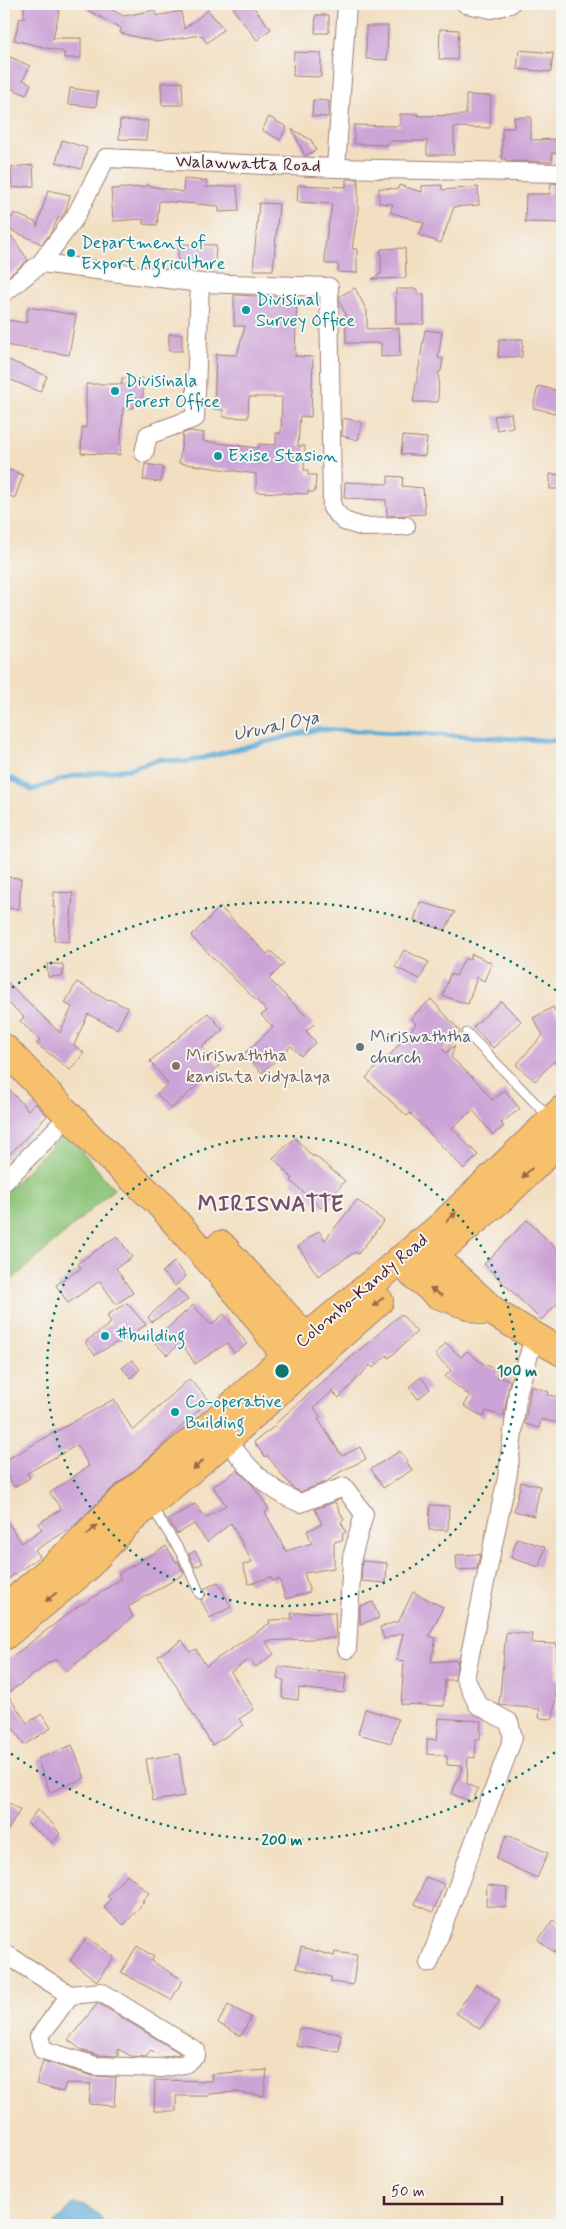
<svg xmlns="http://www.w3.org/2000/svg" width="566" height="2229" font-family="Mynerve,sans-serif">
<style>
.green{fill:#8cc578;stroke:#6b7252}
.water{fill:#5eacd8;stroke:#546682}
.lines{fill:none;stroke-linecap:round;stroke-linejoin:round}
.stream{stroke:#5eacd8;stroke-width:5}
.building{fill:#cca3d6}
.lane-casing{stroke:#9e7f76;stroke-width:11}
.street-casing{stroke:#9e7f76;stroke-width:20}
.primary-casing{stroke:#9e7f76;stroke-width:30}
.highway-casing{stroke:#9e7f76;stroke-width:30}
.lane{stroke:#fff;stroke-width:9}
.street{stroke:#fff;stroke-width:18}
.primary{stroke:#f7c06c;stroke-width:28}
.highway{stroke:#f7c06c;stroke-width:28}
.oneway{fill:#986748}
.ring{fill:none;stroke:#0f766e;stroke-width:2.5;stroke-dasharray:2.5 5}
.culture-dot{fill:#0f9aa8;stroke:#f6f6f2;stroke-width:2}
.worship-dot{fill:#6b7280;stroke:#f6f6f2;stroke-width:2}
.education-dot{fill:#8d6e63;stroke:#f6f6f2;stroke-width:2}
.labels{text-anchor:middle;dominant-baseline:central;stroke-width:4;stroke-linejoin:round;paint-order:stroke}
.street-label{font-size:18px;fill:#4a1f2b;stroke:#f6f6f2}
.culture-label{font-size:18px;fill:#0d838f;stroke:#f6f6f2;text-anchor:start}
.worship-label{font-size:18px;fill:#5b616d;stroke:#f6f6f2;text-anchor:start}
.education-label{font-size:18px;fill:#785e54;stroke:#f6f6f2;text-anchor:start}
.water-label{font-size:19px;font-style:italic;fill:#525770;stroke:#f6f6f2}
.district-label{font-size:22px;font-weight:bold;letter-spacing:1px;fill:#784d67;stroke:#f6f6f2}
.centre{fill:#0f766e;stroke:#f6f6f2;stroke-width:2.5}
.ring-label{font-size:15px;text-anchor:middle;font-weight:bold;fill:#0f766e;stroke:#f6f6f2;stroke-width:4;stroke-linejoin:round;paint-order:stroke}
</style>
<rect width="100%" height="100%" fill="#f6f6f2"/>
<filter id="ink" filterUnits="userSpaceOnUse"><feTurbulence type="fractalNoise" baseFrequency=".02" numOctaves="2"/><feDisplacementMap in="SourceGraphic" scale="10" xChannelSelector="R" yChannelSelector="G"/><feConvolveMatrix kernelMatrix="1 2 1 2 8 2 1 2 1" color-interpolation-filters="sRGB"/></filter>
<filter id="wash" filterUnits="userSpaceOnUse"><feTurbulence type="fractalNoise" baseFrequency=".0096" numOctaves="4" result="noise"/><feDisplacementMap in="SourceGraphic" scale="20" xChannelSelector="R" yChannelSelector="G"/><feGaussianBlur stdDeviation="1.12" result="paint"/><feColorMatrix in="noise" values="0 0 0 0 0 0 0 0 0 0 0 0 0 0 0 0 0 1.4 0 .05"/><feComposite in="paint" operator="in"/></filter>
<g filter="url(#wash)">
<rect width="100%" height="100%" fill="#f2dfc1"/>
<path class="green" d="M65,1132L114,1189L4,1287V1194Z"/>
<path class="water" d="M73,2204C90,2205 96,2210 105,2225H90L85,2222L81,2225H54Z"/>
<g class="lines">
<path class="stream" d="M4,777L15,780L32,790L72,776L129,769L160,759L186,762L318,729L562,741"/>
</g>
<g id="blocks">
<g class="building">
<path d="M24,4H61L53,38H81V58H64V52L14,40L20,18L24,19Z"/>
<path d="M90,4H100L124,16L155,10L156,16L181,11L184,29L208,10L224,29L207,43L201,35L157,42L120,33L121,28L87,10Z"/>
<path d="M240,4H251L271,29L257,40L233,9Z"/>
<path d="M316,15H329V33H315Z"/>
<path d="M366,26H388L387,60L366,59Z"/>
<path d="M440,29L459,30L457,60L439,59Z"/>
<path d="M519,50L553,53L551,72L517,69Z"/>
<path d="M294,52L321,53V77L293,76Z"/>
<path d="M4,54L30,66L23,80L31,84L26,95L4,85Z"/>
<path d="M182,82L183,105H162L161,83Z"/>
<path d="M70,88L98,92L96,107L68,104Z"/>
<path d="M466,95L491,96L490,128L454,127V155H427V141H388V145L354,144V125L400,126V114H418V116L466,115Z"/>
<path d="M313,100L329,101L328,117L312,116Z"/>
<path d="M269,117L287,127L280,140L262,130Z"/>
<path d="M514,117H531V140L558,139L559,153H552V162L506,161V159H502V128H514Z"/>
<path d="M120,120L148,121L146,140L119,139Z"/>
<path d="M292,129L311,140L316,150L305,156Z"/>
<path d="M62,140L87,148L81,169L56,162Z"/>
<path d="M33,165L34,186L12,188L11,167Z"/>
<path d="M184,179L207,181L206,187L237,186L239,211L219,212V206L161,201L159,202L157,225L143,224V219L113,221L111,189L145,187V185L183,192Z"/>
<path d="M346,179H358V211L352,249H357V273L338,272V264H325V246L332,204L297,202L298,185L346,187Z"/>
<path d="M551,183L562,184V223L525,222L526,194H550Z"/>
<path d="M399,185L422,192V186L442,185V190L478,187L479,205L454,207L441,243L419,235L424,223L390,212L393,204L379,203V188L398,189Z"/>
<path d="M48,190L70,195L65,213L61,218H58L52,231L42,244L6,228L14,213L37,223V227Z"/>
<path d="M259,203L279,204L273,270H253Z"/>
<path d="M4,225L28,260L4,280Z"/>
<path d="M178,244L216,245L215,264L178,263Z"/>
<path d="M405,248L406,278L372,279L381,274V249Z"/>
<path d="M355,288L367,311V329L399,328L400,356L381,357V343H346V315L340,303V296Z"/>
<path d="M396,289H417V294H424V324H396Z"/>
<path d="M234,295L297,298L295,356L313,357L311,417L300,416L298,446H305L304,470H308V475H316L315,492H308V494L256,492V474L179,463L183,433L190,431L204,433L203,441L258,448L259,444L276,445V433H281L282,397H249L248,418L223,417V410L214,409L216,354L237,355L245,326H234Z"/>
<path d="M28,307L76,315L69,355L4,345L6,320L26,323Z"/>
<path d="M425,330L442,332L438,358L443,359L441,371H439L438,402H413Z"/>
<rect x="169" y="334" width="13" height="17"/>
<path d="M499,339H523L522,357H498Z"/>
<path d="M4,358L47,376L40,392L4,377Z"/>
<path d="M122,378H143V398H134V408H123L120,455L81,453L82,427L86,428V384H122Z"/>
<path d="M538,386L560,391L555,413L533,408Z"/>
<path d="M511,413L513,427L497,430L494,416Z"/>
<path d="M343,418L362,422L358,440L342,436Z"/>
<path d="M403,436L427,438L425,456L401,454Z"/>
<path d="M145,464L163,467L161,482L143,480Z"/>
<path d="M4,468L23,475L15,498L4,494Z"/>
<path d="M550,474L562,475V489H550Z"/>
<path d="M388,476L403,477L402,486L423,488L425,514L387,516L386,500L344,498L345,482L388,484Z"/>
<path d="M4,877L21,878L19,909L4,908Z"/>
<path d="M54,892L73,893L69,942L54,941L55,907H53Z"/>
<path d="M420,902L455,912L445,930L414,921Z"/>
<path d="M220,907L267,954L271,951L284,964L269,979L314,1024L306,1031L316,1042L301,1056L291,1046L262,1073L244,1054L273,1027L261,1015L267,1011L191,936Z"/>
<path d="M404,950L429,962L420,979L395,967Z"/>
<path d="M472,954L492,963L484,981L477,977L468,1004L443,996L450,974L456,976L465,958L469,960Z"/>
<path d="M47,964H63V976L48,977Z"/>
<path d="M4,979L60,1033L72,1007L65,1003L77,982L108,1001L109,999L128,1008L117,1029L88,1014L74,1045L84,1053L70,1070L37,1044L40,1040L20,1021L24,1017L4,999Z"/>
<path d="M431,999L460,1031L458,1036L443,1050L446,1053L455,1045L451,1057L480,1085L492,1100L505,1090L520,1109L501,1123L504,1126L493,1135L473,1110L452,1128L478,1155L464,1169L410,1113L407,1116L366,1078L384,1059L386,1060L416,1024L411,1018Z"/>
<path d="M501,1001L521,1021L493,1048L473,1027Z"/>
<path d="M553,1007L562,1023V1070L554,1061L535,1081L516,1065L543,1035L533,1018Z"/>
<path d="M208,1013L223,1030L202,1047L219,1066L171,1109L157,1094L168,1084L150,1061Z"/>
<path d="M4,1084L28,1110L35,1103L47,1116L4,1160Z"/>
<path d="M295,1138L313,1157L314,1155L345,1181L321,1208L291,1181L293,1179L273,1158Z"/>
<path d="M357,1200L384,1221L358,1254L355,1252L318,1276L298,1246L319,1231L325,1240Z"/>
<path d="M527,1220L562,1255V1299L541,1320L484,1264Z"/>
<path d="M117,1236L132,1257L116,1268L133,1293L116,1304L100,1281L68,1303L56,1285L81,1268L78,1263Z"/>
<path d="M174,1262L186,1276L175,1286L162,1272Z"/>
<path d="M178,1289L188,1300L151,1322L148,1317Z"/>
<path d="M127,1303L146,1325L95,1355L85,1342L111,1323L107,1315Z"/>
<path d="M193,1305L211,1325L224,1314L247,1344L234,1353L227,1343L195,1364L181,1342L167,1355L153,1341Z"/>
<path d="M401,1314L417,1332L389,1358L387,1355L373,1368L370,1365L339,1398L332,1391L314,1408L321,1417L318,1419L342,1456L360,1447L366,1459L340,1472L326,1482L300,1492L293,1488L285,1478H284L267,1455L265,1457L254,1442L276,1425L275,1424L296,1405Z"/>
<path d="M446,1343L461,1357L467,1351L482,1363L498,1371L496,1376L510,1380L504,1416L486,1411L484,1417L464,1406L470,1396L445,1377L451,1370L435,1355Z"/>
<path d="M132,1360L140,1369L131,1378L122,1368Z"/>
<path d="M421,1377L430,1389L418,1399L409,1387Z"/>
<path d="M189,1379L209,1400L152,1455L107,1493L73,1527L35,1550L40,1556L4,1582V1517L22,1543L42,1529L38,1524L61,1509L50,1493L89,1466L77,1445L27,1473L30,1478L14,1487L4,1469V1461L114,1399L133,1431Z"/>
<path d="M531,1386L549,1392L548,1395L562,1398V1424L541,1419L539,1428L525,1424Z"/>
<path d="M400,1451L412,1470L383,1488L371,1469Z"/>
<path d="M237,1470L252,1484L269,1509L265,1512L286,1551L312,1543L307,1531L322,1524L315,1509L335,1502L344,1520L341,1522L346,1532L342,1534L343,1540L334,1542V1568L304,1573L310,1592L286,1599L279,1579L273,1581L271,1577L249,1584L243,1565L252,1562L231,1523L207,1542L194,1524L177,1534L169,1520L195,1504L206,1518L226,1505L213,1487Z"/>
<path d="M521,1482L540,1486L534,1516L514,1511Z"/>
<path d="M430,1505L449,1506L448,1530H429Z"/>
<path d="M517,1538L545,1547L539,1567L511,1558Z"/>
<path d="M166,1546L176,1562L178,1561L184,1574L128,1607L133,1617L67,1671L57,1659L55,1661L53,1660L7,1694L27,1723L42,1714L51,1728L24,1745L4,1714V1663L82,1603L83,1604L121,1579L118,1574Z"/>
<path d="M195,1551L203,1563L195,1567L189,1554Z"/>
<path d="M480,1554L477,1569L457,1570L456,1555Z"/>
<path d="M362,1561L387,1563L386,1583L361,1581Z"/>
<path d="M218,1582L231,1607L210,1618L201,1600L206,1595L204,1589Z"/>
<path d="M413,1592L443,1607L429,1636L436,1638L431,1662L458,1660L455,1680H445L444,1706L401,1704L404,1661L397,1660L403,1633L384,1639L380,1627L399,1621Z"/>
<path d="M373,1602L379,1618L360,1624V1606Z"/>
<path d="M335,1612L336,1638L265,1641L274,1654L256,1667L250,1659L231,1672L254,1709L239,1719L244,1725L212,1745L158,1656L182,1640L190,1652L196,1649L206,1666L270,1623L269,1620L292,1619L291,1613Z"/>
<path d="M506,1632L532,1634L531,1643L557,1644L556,1680L560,1681L559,1693H556L553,1719L539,1718L540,1709L499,1705Z"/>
<path d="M279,1666L321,1672L322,1671L346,1673L344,1693L299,1688L298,1700L282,1698L284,1680L277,1679Z"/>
<path d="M365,1709L398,1719L391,1743L358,1734Z"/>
<path d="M439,1718L481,1721L480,1739H476L475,1758L468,1757L467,1784L478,1789L472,1802L452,1794L463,1766L447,1765V1756L427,1754V1739L437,1740Z"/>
<path d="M72,1745L85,1778L50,1792L37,1759Z"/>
<path d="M179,1754L185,1796L153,1801L146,1759Z"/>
<path d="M4,1800L20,1810L4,1837Z"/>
<path d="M37,1810L51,1822L60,1834L53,1843L27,1823Z"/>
<path d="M507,1835L548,1853L537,1878L496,1859Z"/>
<path d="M127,1874L149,1893L142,1901L144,1902L124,1925L104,1908L111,1899L107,1897Z"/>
<path d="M426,1877L444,1884L433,1912L415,1904Z"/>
<path d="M487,1885L507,1887L506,1907L486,1906Z"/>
<path d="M553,1920L562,1927V1958L538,1940Z"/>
<path d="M87,1937L114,1957L97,1981L70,1961Z"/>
<path d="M137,1946L154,1957L151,1961L183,1980L171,2000L121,1972Z"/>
<path d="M301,1947L334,1956L335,1952L357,1955L353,1985L331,1982V1977L296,1968Z"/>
<path d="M476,1984L500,2000L480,2029L456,2013Z"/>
<path d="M98,2003L180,2053L179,2054L163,2057L151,2050L146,2057L131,2056L118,2049V2056L98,2055L83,2051L68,2040Z"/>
<path d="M228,2005L251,2017L241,2036L218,2023Z"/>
<path d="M299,2028L341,2034L339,2052L296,2046Z"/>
<path d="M43,2061L93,2076L116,2077L114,2106L89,2104L91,2084L66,2083L63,2092L36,2084Z"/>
<path d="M267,2070L264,2096L235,2092L209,2094V2096H176V2111H154L155,2080L212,2081L211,2074Z"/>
</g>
</g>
</g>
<g filter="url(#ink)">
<use href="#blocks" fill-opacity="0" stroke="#9e7f76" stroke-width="1"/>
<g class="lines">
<defs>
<g id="lane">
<path d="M467,1033L550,1118"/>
<path d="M152,1507L183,1556L200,1594"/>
</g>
<g id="street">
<path d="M466,4L491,9L510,4"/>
<path d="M336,168L347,4"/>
<path d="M41,263L200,283L329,287L332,508L344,521L363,527L406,526"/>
<path d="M4,293L41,263L74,219L106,158L336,168L562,173"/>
<path d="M144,453L148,435L195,418L200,283"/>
<path d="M4,1182L70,1115"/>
<path d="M227,1439C245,1466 270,1491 300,1503L344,1487L364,1514L352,1557L347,1649"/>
<path d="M4,1956H9L70,1995"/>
<path d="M429,1963L513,1738L509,1722L478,1705L465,1678L508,1473L518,1391L534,1338"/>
<path d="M101,1992L196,2051V2055L185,2064L162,2068L126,2067L96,2066L43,2050L39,2037L70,1995Z"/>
</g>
<g id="primary">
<path d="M4,1048L100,1148L158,1202L250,1307L298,1373"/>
<path d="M419,1243L498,1315L562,1352"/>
<path d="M221,1245L320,1353"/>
<path d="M398,1261L437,1294L484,1311"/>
</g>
<g id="highway">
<path d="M435,1254L505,1195L562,1139"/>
<path d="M4,1610L69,1553L118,1504L213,1423L306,1338L440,1227L562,1110"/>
<path d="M4,1636L84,1570L127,1523L227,1439L298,1373L379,1301"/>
</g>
</defs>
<use href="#lane" class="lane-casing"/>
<use href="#street" class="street-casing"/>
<use href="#primary" class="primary-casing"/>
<use href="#highway" class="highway-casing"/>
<use href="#lane" class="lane"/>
<use href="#street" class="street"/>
<use href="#primary" class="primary"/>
<use href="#highway" class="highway"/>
</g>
<defs><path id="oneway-solid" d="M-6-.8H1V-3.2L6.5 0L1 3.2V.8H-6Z" transform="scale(1.25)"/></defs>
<g class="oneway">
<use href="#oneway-solid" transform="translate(527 1173) rotate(135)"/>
<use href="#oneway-solid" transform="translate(451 1217) rotate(-43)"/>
<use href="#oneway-solid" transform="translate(436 1292) rotate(-149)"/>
<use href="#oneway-solid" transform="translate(378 1302) rotate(140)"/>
<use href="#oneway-solid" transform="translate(198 1465) rotate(139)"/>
<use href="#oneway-solid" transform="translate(92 1530) rotate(-45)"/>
<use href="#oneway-solid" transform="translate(51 1597) rotate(141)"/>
</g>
</g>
<g class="ring">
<circle cx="282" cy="1371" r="235"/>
<path d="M561 1748A469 469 0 0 1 6 1750M6 992A469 469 0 0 1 561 994"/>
</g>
<g class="culture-dot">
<circle cx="71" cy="253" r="5"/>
<circle cx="246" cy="310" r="5"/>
<circle cx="115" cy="391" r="5"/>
<circle cx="218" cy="456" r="5"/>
<circle cx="105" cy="1336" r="5"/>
<circle cx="175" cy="1412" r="5"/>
</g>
<circle class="worship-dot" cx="360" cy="1047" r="5"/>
<circle class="education-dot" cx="176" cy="1066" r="5"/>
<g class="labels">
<g class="street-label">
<text transform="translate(248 164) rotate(2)">Walawwatta Road</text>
<text transform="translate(362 1291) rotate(-40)">Colombo-Kandy Road</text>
</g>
<g class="culture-label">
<text x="81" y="243">Department of<tspan x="81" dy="21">Export Agriculture</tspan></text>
<text x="256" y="300">Divisinal<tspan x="256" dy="21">Survey Office</tspan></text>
<text x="125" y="381">Divisinala<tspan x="125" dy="21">Forest Office</tspan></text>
<text x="228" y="456">Exise Stasion</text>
<text x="115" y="1336">#building</text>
<text x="185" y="1402">Co-operative<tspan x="185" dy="21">Building</tspan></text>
</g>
<g class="worship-label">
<text x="370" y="1037">Miriswaththa<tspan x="370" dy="21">church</tspan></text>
</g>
<g class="education-label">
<text x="186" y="1056">Miriswaththa<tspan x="186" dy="21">kanishta vidyalaya</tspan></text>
</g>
<g class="water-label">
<text transform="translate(276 726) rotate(-12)">Uruval Oya</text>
</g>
<g class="district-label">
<text x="271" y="1205">MIRISWATTE</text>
</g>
</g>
<circle cx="282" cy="1371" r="8" class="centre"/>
<g class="ring-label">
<text x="517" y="1376">100 m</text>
<text x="282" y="1845">200 m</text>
</g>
<rect width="566" height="2229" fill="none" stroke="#f6f6f2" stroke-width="20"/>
<path d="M384 2196v8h118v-8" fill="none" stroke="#4a1f2b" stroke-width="2.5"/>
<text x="391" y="2196" font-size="15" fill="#4a1f2b" stroke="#f6f6f2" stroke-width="4" paint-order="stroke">50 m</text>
</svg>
